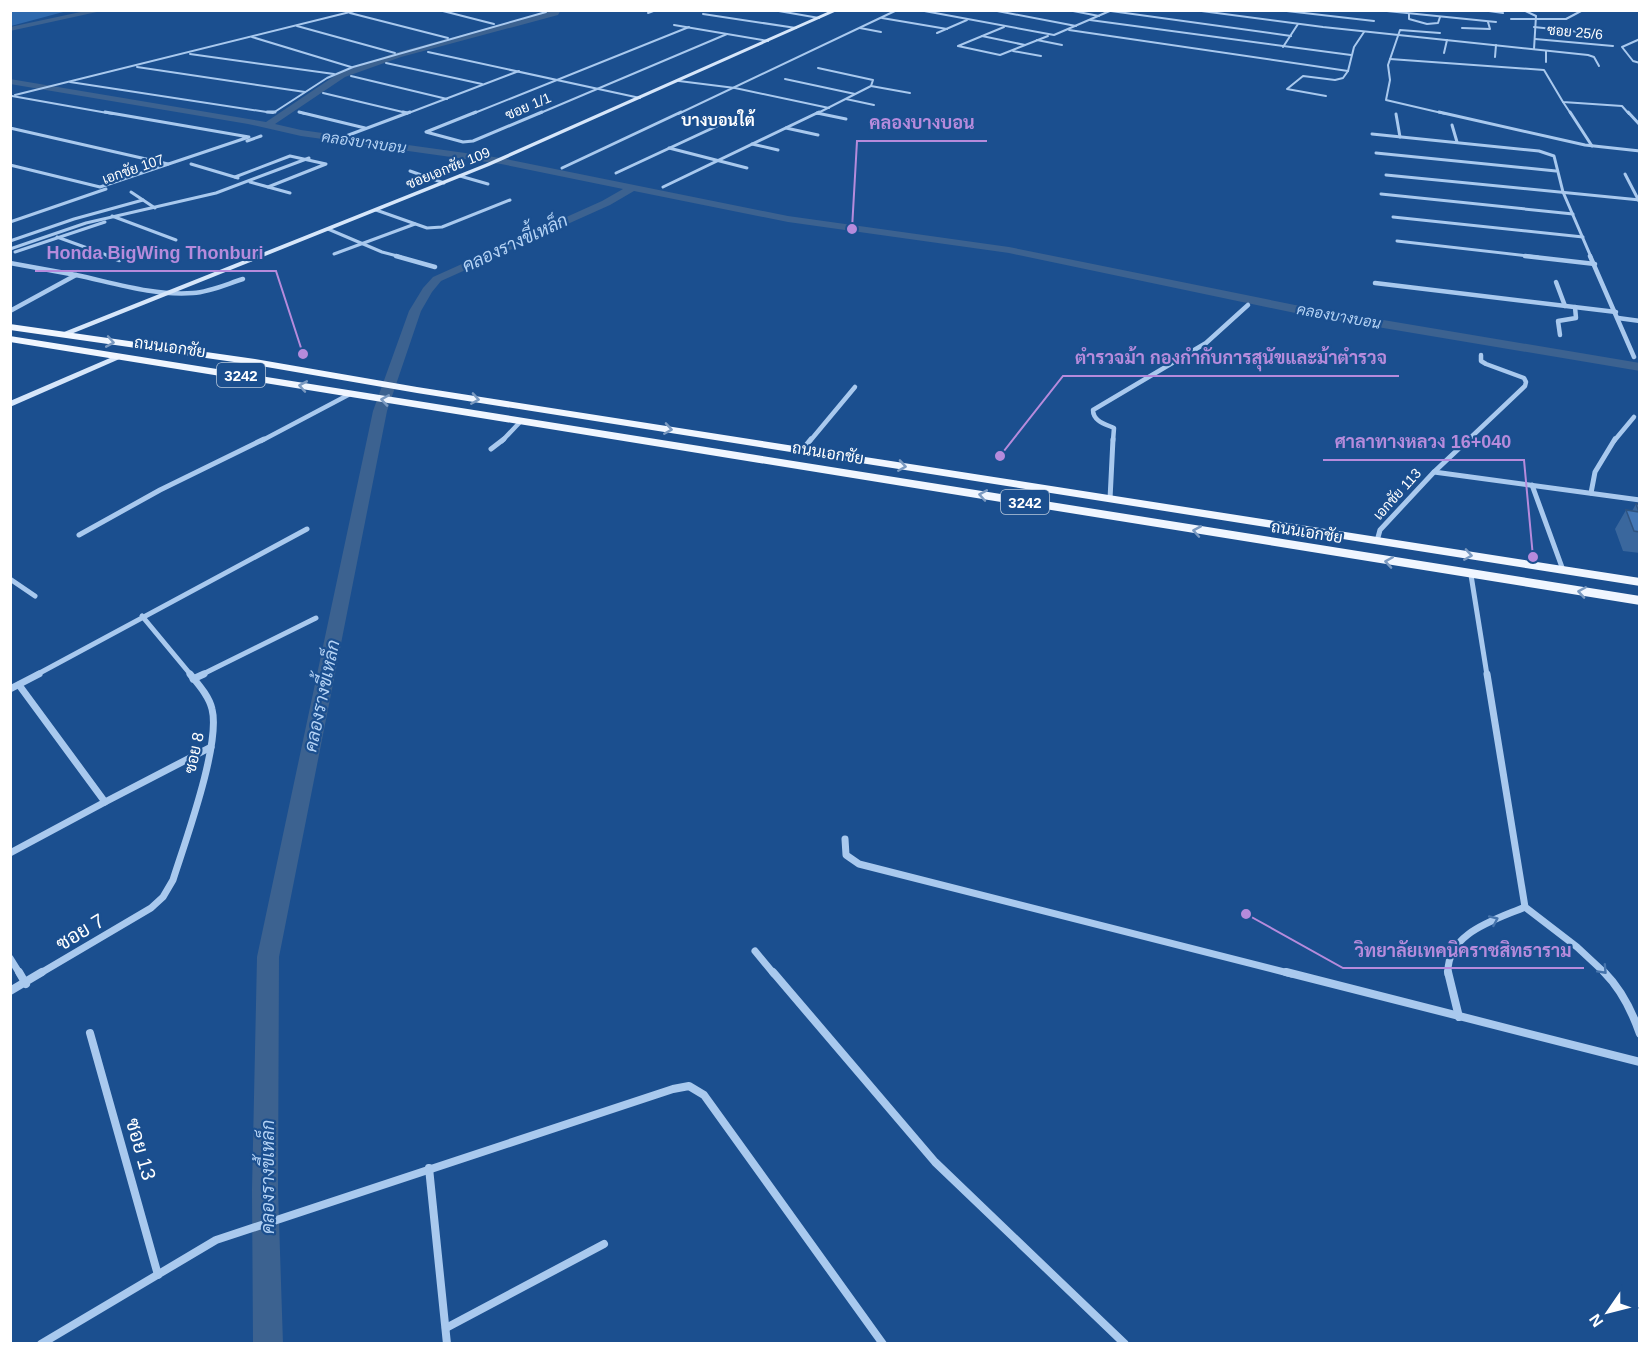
<svg xmlns="http://www.w3.org/2000/svg" width="1650" height="1354" font-family="Helvetica,Sarabun,sans-serif">
<style>
.green{fill:#2e69ad}
.lines{fill:none;stroke-linecap:round;stroke-linejoin:round}
.canal{fill:#3c6290;fill-rule:evenodd}
.street-far5{stroke:#a9c9ee;stroke-width:2}
.street-far4{stroke:#a9c9ee;stroke-width:3}
.street-far3{stroke:#a9c9ee;stroke-width:4.5}
.street-far2{stroke:#a9c9ee;stroke-width:5}
.street-far1{stroke:#a9c9ee;stroke-width:7}
.street{stroke:#a9c9ee;stroke-width:8}
.secondary{fill:#d6e6fa;fill-rule:evenodd}
.primary{fill:#f0f6ff;fill-rule:evenodd}
.wall{fill:#3a679d}
.building{fill:#4478b7;stroke:#305480;stroke-width:1.5}
.oneway{stroke:#7b9ac1}
.oneway2{stroke:#4674ac}
.labels{text-anchor:middle;dominant-baseline:central;stroke-width:4.5;stroke-linejoin:round;paint-order:stroke}
.far-street-label{font-size:14px;fill:#fff;stroke:#1b4f8f}
.far-water-label{font-size:15px;font-style:italic;fill:#b5d3f5;stroke:#1b4f8f}
.shield{fill:#1b4f8f;stroke:#bbcadd;stroke-width:1.5}
.shield-label{font-size:15px;font-weight:bold;fill:#fff}
.far-quarter-label{font-size:16px;font-weight:bold;fill:#fff;stroke:#1b4f8f}
.street-label{font-size:16px;fill:#fff;stroke:#1b4f8f}
.water-label{font-size:18px;font-style:italic;fill:#b5d3f5;stroke:#1b4f8f}
.near-street-label{font-size:20px;fill:#fff;stroke:#1b4f8f}
.leader{fill:none;stroke:#b68bdc;stroke-width:2}
.callout-dot{fill:#b68bdc;stroke:#1b4f8f;stroke-width:2}
.callout-label{font-size:18px;text-anchor:middle;font-weight:bold;fill:#b68bdc;stroke:#1b4f8f;stroke-width:4.5;stroke-linejoin:round;paint-order:stroke}
</style>
<rect width="100%" height="100%" fill="#1b4f8f"/>
<path class="green" d="M11,10H67V11L11,26Z"/>
<g class="lines">
<g class="canal">
<path d="M90,10H106L10,31V27Z"/>
<path d="M554,10H561L558,15L401,57L345,77L275,124L301,130L501,158L788,216L1009,247L1300,306L1640,363V371L1300,314L1009,253L788,222L634,191L610,205L441,281L432,292L421,311L387,411L279,957L278,1190L283,1344H253L252,1190L257,957L373,411L409,311L423,288L433,277L602,201L623,189L501,164L301,136L248,124L10,84V79L266,122L339,73L395,53Z"/>
</g>
<g class="street-far5">
<path d="M439,10L494,24"/>
<path d="M773,10L819,18"/>
<path d="M919,10L1054,35L1112,10"/>
<path d="M992,10L1076,26"/>
<path d="M1068,10L1099,16"/>
<path d="M1194,10L1323,27L1588,55L1594,57L1599,66"/>
<path d="M1278,10L1374,21"/>
<path d="M1377,10L1496,22"/>
<path d="M1482,10L1503,13"/>
<path d="M1523,10L1536,16L1534,49"/>
<path d="M1111,11L1291,36"/>
<path d="M350,13L448,38"/>
<path d="M648,13L656,10"/>
<path d="M703,14L796,28"/>
<path d="M1409,14V19L1427,24L1438,23L1440,17"/>
<path d="M882,18L947,29"/>
<path d="M1511,19H1566L1583,10"/>
<path d="M1090,20L1351,55"/>
<path d="M674,25L768,41"/>
<path d="M297,26L395,53"/>
<path d="M1004,27L958,46L1000,55L1048,36"/>
<path d="M1534,27L1599,34"/>
<path d="M860,28L881,32"/>
<path d="M1462,28L1490,29L1488,22"/>
<path d="M1069,30L1348,71"/>
<path d="M937,33L967,20"/>
<path d="M1440,33L1400,30L1388,65L1390,80L1386,100L1446,114"/>
<path d="M982,36L1025,45"/>
<path d="M252,37L351,67"/>
<path d="M1535,39L1613,46"/>
<path d="M1640,39L1622,47L1633,61L1640,63"/>
<path d="M1037,40L1062,45"/>
<path d="M1283,47L1298,24"/>
<path d="M1013,51L1041,56"/>
<path d="M1546,51V62"/>
<path d="M428,52L640,98"/>
<path d="M1444,53L1447,40"/>
<path d="M190,54L334,74"/>
<path d="M1495,57L1496,45"/>
<path d="M1390,59L1544,70L1563,102L1622,106L1629,114"/>
<path d="M386,63L482,84"/>
<path d="M137,67L305,92"/>
<path d="M351,76L447,99"/>
<path d="M785,79L855,94"/>
<path d="M679,81L735,88L829,108"/>
<path d="M70,82L273,113L327,78L353,67L546,12L540,10"/>
<path d="M871,86L910,93"/>
<path d="M323,93L407,113"/>
<path d="M15,95L358,10"/>
<path d="M12,96L113,114"/>
<path d="M1326,96L1287,89L1303,76L1335,80L1343,78L1348,71L1354,47L1364,32"/>
<path d="M846,99L874,105"/>
<path d="M1563,102L1571,114"/>
<path d="M299,112L305,114"/>
<path d="M817,113L819,114"/>
<path d="M406,114L519,71"/>
<path d="M472,114L689,27"/>
<path d="M538,114L727,34"/>
<path d="M678,114L897,10"/>
<path d="M816,114L871,86L873,80L818,68"/>
</g>
<g class="street-far4">
<path d="M267,112H275"/>
<path d="M299,112L365,128"/>
<path d="M403,112L407,113"/>
<path d="M476,112L426,132L463,142L473,141L542,112"/>
<path d="M1439,112L1585,145L1640,151"/>
<path d="M1570,112L1592,146"/>
<path d="M1628,112L1640,125"/>
<path d="M817,113L846,119"/>
<path d="M1396,114L1400,137"/>
<path d="M1452,125L1457,142"/>
<path d="M10,128L168,164"/>
<path d="M786,128L818,135"/>
<path d="M1372,134L1539,151L1554,156L1563,192L1591,257"/>
<path d="M346,136L410,112"/>
<path d="M247,141L261,136"/>
<path d="M752,144L778,150"/>
<path d="M669,148L747,168"/>
<path d="M1376,153L1556,171"/>
<path d="M191,164L238,178"/>
<path d="M10,165L100,187L249,137L105,112"/>
<path d="M562,168L681,112"/>
<path d="M410,171L444,183"/>
<path d="M616,173L717,126"/>
<path d="M1625,174L1639,201"/>
<path d="M1386,175L1640,200"/>
<path d="M460,176L488,184"/>
<path d="M235,177L290,156L326,164L268,187"/>
<path d="M250,182L290,193"/>
<path d="M663,187L819,112"/>
<path d="M131,192L155,208"/>
<path d="M1381,194L1573,214"/>
<path d="M376,210L427,228L442,227L510,200"/>
<path d="M112,216L176,240"/>
<path d="M1393,217L1583,237"/>
<path d="M10,222L106,189"/>
<path d="M328,229L382,252L401,257"/>
<path d="M57,237L112,257"/>
<path d="M10,241L74,219L143,200"/>
<path d="M1397,241L1538,257"/>
<path d="M10,249L86,223L216,193L309,158"/>
<path d="M15,252L105,222"/>
<path d="M334,254L415,224"/>
</g>
<g class="street-far3">
<path d="M108,256L119,260"/>
<path d="M396,256L435,267"/>
<path d="M1525,256L1595,264"/>
<path d="M1590,256L1634,357"/>
<path d="M10,263L76,275L10,311"/>
<path d="M76,275C114,283 154,296 193,293C210,292 227,284 243,279"/>
<path d="M1556,282L1565,306"/>
<path d="M1375,283L1616,312"/>
<path d="M1618,318L1640,321"/>
<path d="M1560,335L1558,321L1576,318L1575,307"/>
<path d="M261,441L350,394"/>
<path d="M502,441L521,421"/>
<path d="M810,441L855,387"/>
<path d="M1113,441L1114,428C1105,424 1093,421 1093,410L1206,343L1248,305"/>
<path d="M1467,441L1525,386L1526,382L1524,378L1486,364L1481,361V355"/>
<path d="M1614,441L1634,417"/>
</g>
<g class="street-far2">
<path d="M491,449L504,439"/>
<path d="M802,450L811,439"/>
<path d="M1434,472L1640,500"/>
<path d="M1532,485L1563,570"/>
<path d="M1591,493L1595,472L1615,439"/>
<path d="M1110,499L1113,439"/>
<path d="M79,535L160,490L264,439"/>
<path d="M1377,541L1380,530L1434,472L1469,439"/>
<path d="M1471,575L1487,675"/>
<path d="M10,579L35,596"/>
<path d="M142,616L191,675"/>
<path d="M36,675L307,529"/>
<path d="M201,675L316,618"/>
</g>
<g class="street-far1">
<path d="M1487,674L1525,907L1577,947L1606,974"/>
<path d="M193,679L204,674"/>
<path d="M10,689L39,674"/>
<path d="M105,802L211,747"/>
<path d="M845,839L846,855L859,864L1292,974"/>
<path d="M10,853L105,802L19,685"/>
<path d="M755,951L774,974"/>
<path d="M10,958L20,974"/>
<path d="M39,974L151,908L163,897L173,880C185,842 221,744 212,709C209,696 198,684 190,674"/>
<path d="M1448,974C1446,933 1495,920 1525,907"/>
</g>
<g class="street">
<path d="M19,972L26,984"/>
<path d="M773,972L935,1162L1125,1344"/>
<path d="M1286,972L1640,1062"/>
<path d="M1448,972L1459,1017"/>
<path d="M1604,972C1622,990 1632,1011 1640,1034"/>
<path d="M10,991L42,972"/>
<path d="M90,1033L158,1275"/>
<path d="M429,1168L447,1344"/>
<path d="M446,1328L604,1244"/>
<path d="M41,1344L216,1240L673,1089L689,1086L704,1095L883,1344"/>
</g>
<g class="secondary">
<path d="M832,10H839L489,166L66,336L59,334L485,164Z"/>
<path d="M117,355L124,357L10,407V401Z"/>
</g>
<g class="primary">
<path d="M10,324L255,359L417,387L1640,578V586L417,393L255,365L10,330Z"/>
<path d="M10,336L1640,596V605L10,342Z"/>
</g>
</g>
<path class="wall" d="M1636,504L1640,505V553L1623,551L1615,529L1626,510L1632,511Z"/>
<path class="building" d="M1636,504L1640,505V532L1634,531L1626,510L1639,512Z"/>
<defs><path id="oneway-chevron" d="M-2-3.5L2.5 0L-2 3.5" fill="none" stroke-width="1.6" stroke-linecap="round" stroke-linejoin="round" transform="scale(1.5)"/></defs>
<g class="oneway">
<use href="#oneway-chevron" transform="translate(110 342) rotate(10)"/>
<use href="#oneway-chevron" transform="translate(303 386) rotate(-170)"/>
<use href="#oneway-chevron" transform="translate(475 399) rotate(9)"/>
<use href="#oneway-chevron" transform="translate(385 400) rotate(-171)"/>
<use href="#oneway-chevron" transform="translate(668 429) rotate(9)"/>
<use href="#oneway-chevron" transform="translate(902 466) rotate(9)"/>
<use href="#oneway-chevron" transform="translate(983 495) rotate(-170)"/>
<use href="#oneway-chevron" transform="translate(1197 531) rotate(-170)"/>
<use href="#oneway-chevron" transform="translate(1468 555) rotate(9)"/>
<use href="#oneway-chevron" transform="translate(1389 562) rotate(-171)"/>
<use href="#oneway-chevron" transform="translate(1582 592) rotate(-171)"/>
</g>
<g class="oneway2">
<use href="#oneway-chevron" transform="translate(1494 920) rotate(-24)"/>
<use href="#oneway-chevron" transform="translate(1603 970) rotate(47)"/>
</g>
<g class="labels">
<g class="far-street-label">
<text transform="translate(1575 32) rotate(5)">ซอย 25/6</text>
<text transform="translate(528 106) rotate(-23)">ซอย 1/1</text>
<text transform="translate(448 168) rotate(-22)">ซอยเอกชัย 109</text>
<text transform="translate(133 169) rotate(-19)">เอกชัย 107</text>
<text transform="translate(1397 494) rotate(-48)">เอกชัย 113</text>
</g>
<g class="far-water-label">
<text transform="translate(364 142) rotate(8)">คลองบางบอน</text>
<text transform="translate(1339 316) rotate(10)">คลองบางบอน</text>
</g>
<g class="shield">
<rect x="217" y="363" width="48" height="24" rx="4.5"/>
<rect x="1001" y="490" width="48" height="24" rx="4.5"/>
</g>
<g class="shield-label">
<text x="241" y="375">3242</text>
<text x="1025" y="502">3242</text>
</g>
<g class="far-quarter-label">
<text x="718" y="120">บางบอนใต้</text>
</g>
<g class="street-label">
<text transform="translate(170 347) rotate(8)">ถนนเอกชัย</text>
<text transform="translate(828 453) rotate(9)">ถนนเอกชัย</text>
<text transform="translate(1307 532) rotate(9)">ถนนเอกชัย</text>
<text transform="translate(194 753) rotate(-77)">ซอย 8</text>
</g>
<g class="water-label">
<text transform="translate(515 243) rotate(-25)">คลองรางขี้เหล็ก</text>
<text transform="translate(322 696) rotate(-78)">คลองรางขี้เหล็ก</text>
<text transform="translate(268 1177) rotate(-90)">คลองรางขี้เหล็ก</text>
</g>
<g class="near-street-label">
<text transform="translate(80 932) rotate(-31)">ซอย 7</text>
<text transform="translate(141 1149) rotate(74)">ซอย 13</text>
</g>
</g>
<path class="leader" d="M852 229L857 141H987M303 354L276 271H35M1000 456L1063 376H1399M1533 557L1524 460H1323M1246 914L1343 968H1584"/>
<g class="callout-dot">
<circle cx="852" cy="229" r="6"/>
<circle cx="303" cy="354" r="6"/>
<circle cx="1000" cy="456" r="6"/>
<circle cx="1533" cy="557" r="6"/>
<circle cx="1246" cy="914" r="6"/>
</g>
<g class="callout-label">
<text x="922" y="129">คลองบางบอน</text>
<text x="155" y="259">Honda BigWing Thonburi</text>
<text x="1231" y="364">ตำรวจม้า กองกำกับการสุนัขและม้าตำรวจ</text>
<text x="1423" y="448">ศาลาทางหลวง 16+040</text>
<text x="1463" y="957">วิทยาลัยเทคนิคราชสิทธาราม</text>
</g>
<rect width="1650" height="1354" fill="none" stroke="#ffffff" stroke-width="24"/>
<g transform="translate(1608 1312) rotate(235)" stroke="#1b4f8f" stroke-width="4.5" paint-order="stroke">
<path d="M0-4.5L10 22L0 15L-10 22Z" fill="#ffffff"/>
<text y="-9" font-size="16" font-weight="bold" text-anchor="middle" fill="#ffffff">N</text>
</g>
</svg>
